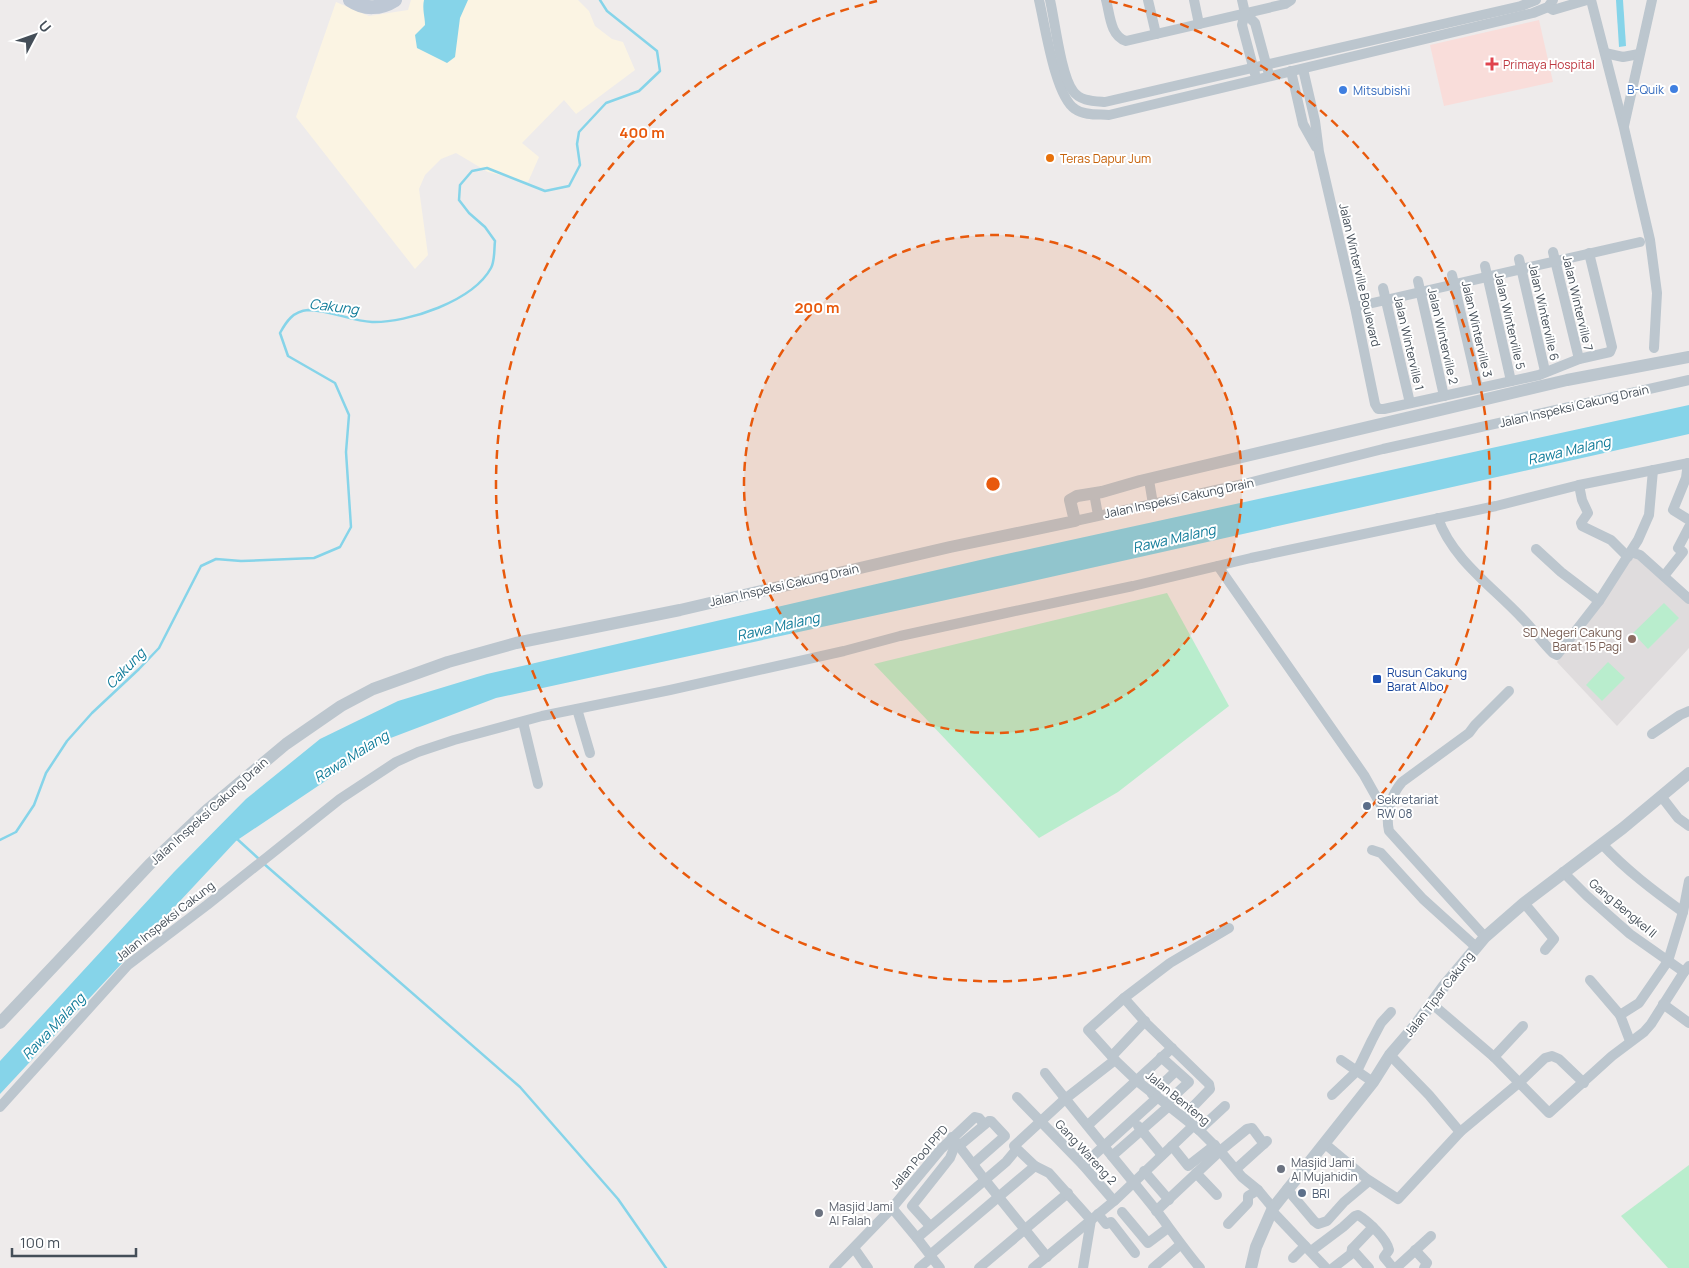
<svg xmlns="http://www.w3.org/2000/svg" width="1689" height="1268" font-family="Manrope,sans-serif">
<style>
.commercial{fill:#fbf4e3}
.education{fill:#dfdcdd}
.medical{fill:#f9ddda}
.green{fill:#b9edcd}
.water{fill:#86d4e9}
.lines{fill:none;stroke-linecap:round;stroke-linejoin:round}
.stream{stroke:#86d4e9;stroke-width:2.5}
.minor{stroke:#bcc6ce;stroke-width:10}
.tertiary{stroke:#bcc6ce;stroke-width:12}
.secondary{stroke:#bec8d5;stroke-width:14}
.ring{fill:none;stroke:#e8590c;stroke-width:2.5;stroke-dasharray:9 6}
.health-dot{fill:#e0444e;stroke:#fff;stroke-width:2}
.shop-dot{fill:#3f7fe0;stroke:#fff;stroke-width:2}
.food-dot{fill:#e8710a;stroke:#fff;stroke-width:2}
.education-dot{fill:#8d6e63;stroke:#fff;stroke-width:2}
.transit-dot{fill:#1a4fb4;stroke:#fff;stroke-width:2}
.service-dot{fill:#5c6f8a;stroke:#fff;stroke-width:2}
.worship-dot{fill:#6b7280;stroke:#fff;stroke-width:2}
.labels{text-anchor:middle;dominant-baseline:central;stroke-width:4;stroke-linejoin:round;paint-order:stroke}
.health-label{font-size:12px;fill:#be3a42;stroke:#fff;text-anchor:start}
.shop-label{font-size:12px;fill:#366cbe;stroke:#fff;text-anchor:end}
.food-label{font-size:12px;fill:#c56008;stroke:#fff;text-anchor:start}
.street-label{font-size:12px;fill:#444e58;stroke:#fff}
.education-label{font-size:12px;fill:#785e54;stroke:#fff;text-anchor:end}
.transit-label{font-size:12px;fill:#164399;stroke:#fff;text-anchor:start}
.service-label{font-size:12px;fill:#4e5e75;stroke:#fff;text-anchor:start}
.worship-label{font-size:12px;fill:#5b616d;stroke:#fff;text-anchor:start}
.water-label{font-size:14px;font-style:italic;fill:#0f7b99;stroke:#fff}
.centre{fill:#e8590c;stroke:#fff;stroke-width:2.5}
.ring-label{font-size:15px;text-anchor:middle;font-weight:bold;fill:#e8590c;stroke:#fff;stroke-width:4;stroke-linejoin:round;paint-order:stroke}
</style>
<rect width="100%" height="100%" fill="#eeebeb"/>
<path class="commercial" d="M411,0H578L589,11L595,26L612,39L623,42L635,70L576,114L564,100L522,143L539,157L528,182L488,172L456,153L441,159L425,175L419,189L428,255L415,269L296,117L336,2L369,16L408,10Z"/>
<path class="education" d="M1635,554L1689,602V648L1617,726L1557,662L1582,630Z"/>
<path class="medical" d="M1539,20L1553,82L1444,106L1430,45Z"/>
<g class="green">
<path d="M1167,593L1229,706L1118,792L1039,838L874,664Z"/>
<path d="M1664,603L1679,618L1648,649L1633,633Z"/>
<path d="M1608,662L1625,678L1602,701L1586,685Z"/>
<path d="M1689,1165V1268H1668L1621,1216Z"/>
</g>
<g class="water">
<path d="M424,0H468L460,18L455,57L447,63L417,48L415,35L425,25C425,17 422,9 424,0Z"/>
<path d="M1616,0H1623L1626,46L1619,47Z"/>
<path d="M1689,405V434L1015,585L496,698L388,739L236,841L0,1094V1061L174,872L246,799L320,739L398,701L487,674L993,557Z"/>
</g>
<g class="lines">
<g class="stream">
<path d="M236,838L259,859"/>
<path d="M0,840L16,832L34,805L46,773L67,741L92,713L139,669L159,648L201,566L216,559L241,561L314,558L340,547L351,527L346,452L349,415L335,383L288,356L280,333C286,322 293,311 308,310C330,310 351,321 372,322C408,323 473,301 491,268C495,261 494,249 495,241L485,227L469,213L459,200L460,185L472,171L487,168L545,191L569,186L580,165L577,144L579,132L606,103L639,91L660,71L657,51L607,11L600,0"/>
<path d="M263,863L520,1087L618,1199L666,1268"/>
</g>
<g class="minor">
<path d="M1039,0C1045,25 1055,96 1075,109C1085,116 1099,114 1109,115L1533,13L1548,7L1553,0"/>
<path d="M1050,0C1055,22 1061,75 1073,91C1080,101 1093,101 1105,102L1521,6L1536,0"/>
<path d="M1106,0C1110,14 1110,36 1126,41L1285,4L1291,0"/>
<path d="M1148,0L1156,34"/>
<path d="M1194,0L1199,24"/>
<path d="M1242,0L1245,13L1255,23L1268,71"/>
<path d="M1591,0L1624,128L1650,240L1657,293L1654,348"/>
<path d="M1548,7L1553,10L1587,0"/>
<path d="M1245,13L1242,25L1255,74"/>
<path d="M1605,53L1623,57L1639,54"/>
<path d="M1303,69L1315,121L1319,152L1355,307L1375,404L1378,409H1384L1539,375L1579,359L1610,352L1612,347L1589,253"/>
<path d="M1291,71L1303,124L1316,147"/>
<path d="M1624,126L1652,0"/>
<path d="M1553,252L1579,359"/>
<path d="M1519,259L1545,371"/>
<path d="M1485,266L1511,381"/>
<path d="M1452,275L1478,388"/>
<path d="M1418,281L1444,396"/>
<path d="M1383,288L1410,403"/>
<path d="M1355,307L1640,242"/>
<path d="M1688,463L1686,478L1673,510L1689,520"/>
<path d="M1149,480L1153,504"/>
<path d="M1579,485L1582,500L1588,513L1581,523L1582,526L1611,540L1628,557"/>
<path d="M1094,493L1098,515"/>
<path d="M1438,518C1452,559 1493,587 1522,618C1533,629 1542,642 1553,653L1557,655L1599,601L1638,540L1649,515L1653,470"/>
<path d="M1075,521L1248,483L1383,449L1689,380"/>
<path d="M1536,549L1561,572L1599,601"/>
<path d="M1631,552L1640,555L1689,599"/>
<path d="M1218,566L1364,775L1387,816"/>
<path d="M1664,576L1683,552L1678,548L1689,527"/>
<path d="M577,709L590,753"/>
<path d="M523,722L538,784"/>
<path d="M1652,734L1680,715L1689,711"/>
<path d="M1661,796L1678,818L1689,826"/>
<path d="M1602,844C1626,870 1654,891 1683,912"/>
<path d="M1372,850L1381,853L1423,899L1476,947"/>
<path d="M1563,872L1587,896L1630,934L1684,972"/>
<path d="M1524,903L1554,939L1545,950"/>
<path d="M1229,928L1170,963L1124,998L1088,1030L1115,1060L1136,1080L1199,1130L1220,1151L1242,1177L1258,1190L1273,1208"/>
<path d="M1485,937L1389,831C1385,813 1391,795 1402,782L1469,733L1475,725L1509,691"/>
<path d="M1590,980L1620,1015"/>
<path d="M1124,998L1147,1024L1209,1084L1210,1089L1184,1116"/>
<path d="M1431,1003L1494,1057L1549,1113L1612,1056L1644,1032L1651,1024L1684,972L1689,966"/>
<path d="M1663,1004L1689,1023"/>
<path d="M1630,1041L1620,1015L1639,1003L1668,961L1683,912L1689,881"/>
<path d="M1390,1055L1429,1095L1460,1132"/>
<path d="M1112,1056L1145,1021"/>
<path d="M1161,1057L1189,1082L1166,1103"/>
<path d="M1494,1057L1523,1026"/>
<path d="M1341,1060L1373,1082"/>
<path d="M1045,1073C1081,1119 1119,1164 1156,1210C1171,1230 1184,1249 1200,1268"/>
<path d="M1152,1094L1176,1071"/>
<path d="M1332,1095L1357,1071L1372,1040L1381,1023L1391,1012"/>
<path d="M1017,1097L1083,1165L1114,1201"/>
<path d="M0,1107L128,965L207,905L340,799L396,762L418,752L454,740L542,716L670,690L844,651L900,636L1006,613L1133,586L1251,558L1496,506L1579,485L1689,463"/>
<path d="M1088,1125L1172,1048"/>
<path d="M1138,1126L1162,1155"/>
<path d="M1199,1130L1225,1106"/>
<path d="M952,1137L985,1180L1047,1257"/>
<path d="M1324,1143L1367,1179L1398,1199L1460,1132L1520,1082L1545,1058L1552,1056L1559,1059L1584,1083"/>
<path d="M959,1146L989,1121H991L1005,1136L973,1164"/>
<path d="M1172,1146L1188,1166L1215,1145"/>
<path d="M1112,1156L1169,1106"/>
<path d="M1083,1165L1157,1098"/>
<path d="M1236,1169L1267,1141"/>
<path d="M1144,1171L1169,1200"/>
<path d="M1196,1173L1217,1195"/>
<path d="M1287,1189L1314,1221L1318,1224L1327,1221L1344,1202L1369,1181"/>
<path d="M892,1208L917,1238L940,1268"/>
<path d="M1156,1211L1220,1151L1247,1129L1252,1128L1264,1144"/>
<path d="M1272,1211L1326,1268"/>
<path d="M1122,1212L1148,1243L1168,1228"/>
<path d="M1098,1214L1106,1224L1111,1222L1135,1253"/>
<path d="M1228,1224L1248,1203V1196L1258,1190"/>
<path d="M930,1226L912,1206L950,1158L956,1143"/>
<path d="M917,1238L1006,1162L1016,1150"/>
<path d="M854,1248L868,1268"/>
<path d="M1352,1249L1369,1268"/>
<path d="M1415,1250L1427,1263L1424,1268"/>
<path d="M1311,1251L1343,1227L1355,1216L1358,1215C1368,1221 1387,1239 1389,1250L1384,1257L1393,1268"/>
<path d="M930,1255L1035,1166"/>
<path d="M1293,1258L1305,1246"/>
<path d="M834,1268L892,1208L941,1149L975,1117L979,1118L984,1124"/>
<path d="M919,1268L932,1257"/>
<path d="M979,1268L1068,1193"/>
<path d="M1033,1268L1114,1201L1194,1125"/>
<path d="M1083,1268L1091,1220L1049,1173L1035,1166L1014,1146L1065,1099L1115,1060"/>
<path d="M1153,1268L1180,1245"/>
<path d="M1333,1268L1351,1254L1352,1249L1373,1227"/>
<path d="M1396,1268L1431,1236"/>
</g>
<g class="tertiary">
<path d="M0,1023L150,864L207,810L286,744L341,706L373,689L448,662L516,643L680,610L950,547L1075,521L1070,500L1077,496L1102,492L1140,481L1567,380L1689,357"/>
<path d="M1251,1268L1256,1247L1273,1208L1373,1082L1390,1055L1415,1026L1444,986L1485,937L1524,903L1623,828L1689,773"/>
</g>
<path class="secondary" d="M350,0C364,10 381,9 395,0"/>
</g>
<circle cx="993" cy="484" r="249" fill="#e8590c" fill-opacity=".12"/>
<g class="ring">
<circle cx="993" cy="484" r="249"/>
<path d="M1109 1A497 497 0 1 1 877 1"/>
</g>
<path class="health-dot" d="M1489.5 56.5h5v5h5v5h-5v5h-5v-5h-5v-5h5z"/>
<g class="shop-dot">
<circle cx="1674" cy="89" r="5"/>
<circle cx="1343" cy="90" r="5"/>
</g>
<circle class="food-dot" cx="1050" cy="158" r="5"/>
<circle class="education-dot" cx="1632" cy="639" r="5"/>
<rect class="transit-dot" x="1372" y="674" width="10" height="10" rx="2.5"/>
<g class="service-dot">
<circle cx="1367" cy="806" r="5"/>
<circle cx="1302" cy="1193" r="5"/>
</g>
<g class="worship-dot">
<circle cx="1281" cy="1169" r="5"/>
<circle cx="819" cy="1213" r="5"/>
</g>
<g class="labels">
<g class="health-label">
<text x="1503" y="64">Primaya Hospital</text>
</g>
<g class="shop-label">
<text x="1664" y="89">B-Quik</text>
<text x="1353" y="90" text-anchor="start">Mitsubishi</text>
</g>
<g class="food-label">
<text x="1060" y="158">Teras Dapur Jum</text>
</g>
<g class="street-label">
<text transform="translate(1360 275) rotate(77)">Jalan Winterville Boulevard</text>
<text transform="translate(1578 303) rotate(77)">Jalan Winterville 7</text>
<text transform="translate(1544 312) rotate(77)">Jalan Winterville 6</text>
<text transform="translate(1510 321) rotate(77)">Jalan Winterville 5</text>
<text transform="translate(1477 329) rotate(77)">Jalan Winterville 3</text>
<text transform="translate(1443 336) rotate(77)">Jalan Winterville 2</text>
<text transform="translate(1409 343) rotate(77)">Jalan Winterville 1</text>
<text transform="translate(1574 406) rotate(-13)">Jalan Inspeksi Cakung Drain</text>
<text transform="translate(1179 498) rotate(-12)">Jalan Inspeksi Cakung Drain</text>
<text transform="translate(784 585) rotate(-13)">Jalan Inspeksi Cakung Drain</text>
<text transform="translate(209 811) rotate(-42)">Jalan Inspeksi Cakung Drain</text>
<text transform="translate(1623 908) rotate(40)">Gang Bengkel II</text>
<text transform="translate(165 921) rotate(-38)">Jalan Inspeksi Cakung</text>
<text transform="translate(1439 994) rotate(-52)">Jalan Tipar Cakung</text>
<text transform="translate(1178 1098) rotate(39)">Jalan Benteng</text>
<text transform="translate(1086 1152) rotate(47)">Gang Wareng 2</text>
<text transform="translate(919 1157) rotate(-49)">Jalan Pool PPD</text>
</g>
<g class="education-label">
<text x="1622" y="632">SD Negeri Cakung<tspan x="1622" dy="14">Barat 15 Pagi</tspan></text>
</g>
<g class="transit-label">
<text x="1387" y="672">Rusun Cakung<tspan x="1387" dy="14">Barat Albo</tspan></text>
</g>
<g class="service-label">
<text x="1377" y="799">Sekretariat<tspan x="1377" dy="14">RW 08</tspan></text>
<text x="1312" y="1193">BRI</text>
</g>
<g class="worship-label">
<text x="1291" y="1162">Masjid Jami<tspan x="1291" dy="14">Al Mujahidin</tspan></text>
<text x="829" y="1206">Masjid Jami<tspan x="829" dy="14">Al Falah</tspan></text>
</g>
<g class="water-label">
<text transform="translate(334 306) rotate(7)">Cakung</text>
<text transform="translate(1569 450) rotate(-13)">Rawa Malang</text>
<text transform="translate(1174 538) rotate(-13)">Rawa Malang</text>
<text transform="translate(778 626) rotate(-13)">Rawa Malang</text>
<text transform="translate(125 668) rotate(-46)">Cakung</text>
<text transform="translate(351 756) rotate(-32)">Rawa Malang</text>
<text transform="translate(53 1026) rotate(-47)">Rawa Malang</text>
</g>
</g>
<circle cx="993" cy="484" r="8" class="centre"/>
<g class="ring-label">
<text x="642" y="138">400 m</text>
<text x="817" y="313">200 m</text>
</g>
<g transform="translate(35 35) rotate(49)" stroke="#ffffff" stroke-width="4" paint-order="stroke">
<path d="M0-4L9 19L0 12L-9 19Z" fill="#444e58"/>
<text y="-8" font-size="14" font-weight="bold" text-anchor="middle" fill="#444e58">U</text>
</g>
<path d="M12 1248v8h124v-8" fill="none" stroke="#444e58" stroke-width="2.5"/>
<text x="20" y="1248" font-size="15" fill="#444e58" stroke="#ffffff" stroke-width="4" paint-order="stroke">100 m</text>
</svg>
